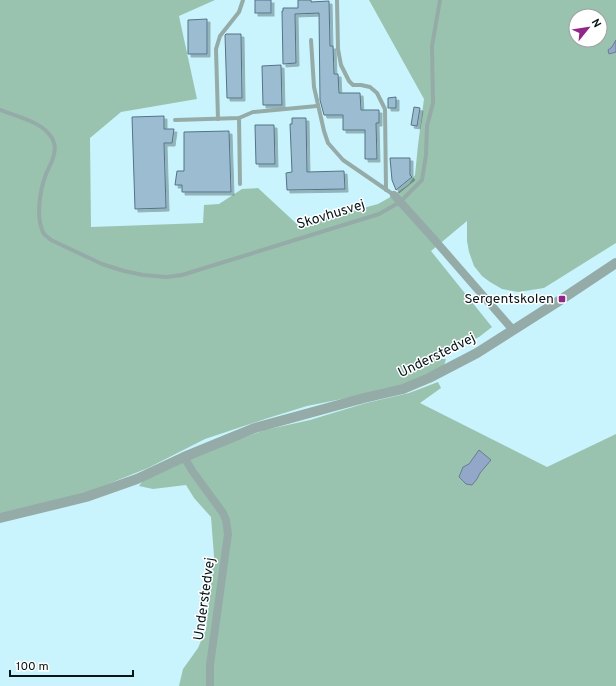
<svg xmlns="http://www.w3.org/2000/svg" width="616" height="686" font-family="Overpass,sans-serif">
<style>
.green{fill:#9ac3af;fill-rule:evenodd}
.water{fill:#93a8c9;stroke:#687c94}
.building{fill:#9cbdd1;stroke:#547386;filter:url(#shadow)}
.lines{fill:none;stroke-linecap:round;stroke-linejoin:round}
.service{stroke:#95aba8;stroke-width:4}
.minor{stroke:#95aba8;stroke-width:8}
.tertiary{stroke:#95aba8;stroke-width:10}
.poi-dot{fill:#91268a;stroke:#fff;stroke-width:1.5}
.labels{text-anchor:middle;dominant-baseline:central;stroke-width:3;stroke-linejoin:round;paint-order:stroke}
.street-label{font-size:14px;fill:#051518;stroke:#fff}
.poi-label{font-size:14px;fill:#051518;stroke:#fff;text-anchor:end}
</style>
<defs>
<filter id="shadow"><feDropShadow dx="3" dy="3" stdDeviation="0" flood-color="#0004"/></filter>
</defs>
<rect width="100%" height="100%" fill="#c9f4fd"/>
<g class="green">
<path d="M0,0H215L179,16L197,99L121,112L90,138L91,227L203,223L204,205L219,204L242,189L258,188L299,226L378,204L394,195L409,184L415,175L418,145L424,99L369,0H616V243L544,288L518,292L502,289L490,282L482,276L474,266L469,252L467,241V221L431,251L492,327L479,337L438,359H446L444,366L401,386L367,394L307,406L265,419L205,439L148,468L83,494L0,513ZM576,16H600V40H576Z"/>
<path d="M438,382L441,388L420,403L547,467L616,434V686H179L183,669L198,648L206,629L214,556L211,517L194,498L186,485L153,489L139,486L144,479L210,450L265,430L310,420L366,403L409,393Z"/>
</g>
<g class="water">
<path d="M616,40V52L609,54L608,50L612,47Z"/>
<path d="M479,450L491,460L480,473L477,479L472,485L466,484L459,477L463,467L469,464Z"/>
</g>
<g class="building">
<rect x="255" y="0" width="16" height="13"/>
<path d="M298,0H311V2L329,1L330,46H333L334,74H338L339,93H360L361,110H379V123H376L377,159H365V130H343V115H324L320,100L319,13L295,14L296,63L283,64L282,11H283V8H298Z"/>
<path d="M207,19V54H188V20Z"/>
<path d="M226,34H241L242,98H227L225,35Z"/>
<path d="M281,65L282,105H263L262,66Z"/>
<path d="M396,97V108H388V98Z"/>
<path d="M414,107L420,108L417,126L411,125Z"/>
<path d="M164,116V129H174L172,143H164L166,208L135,209L132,117Z"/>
<path d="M292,118H306L307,172L344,171L345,189L287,190L286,173L292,172L290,124H292Z"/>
<path d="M255,125H274L275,164H256Z"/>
<path d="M229,131L231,192H182V185H175L177,171H184V132Z"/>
<path d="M390,158H410V175L412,177L396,190L392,180Z"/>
</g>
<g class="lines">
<g class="service">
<path d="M337,0L338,49L341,65L349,81L353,85H361L370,87L377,93L385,109L386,190"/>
<path d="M311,40L314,87L324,131L328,143L343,160L394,195"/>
<path d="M0,110C14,115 40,122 49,134C54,139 56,147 54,154C53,161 49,167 46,174C40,190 35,218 44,234C46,236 49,238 51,240L102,264L124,271L143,275L166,277L182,275L379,214L400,202L422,180L426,155L427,126L433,103L432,46L440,0"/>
<path d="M239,118L240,184"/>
<path d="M218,119L216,49L220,36L239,12L243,0"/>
<path d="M175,120L239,118L253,112L317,106"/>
</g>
<g class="minor">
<path d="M394,195L432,237L513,330"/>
<path d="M184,457L193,472L223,513L226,520L228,534L210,665V686"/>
</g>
<path class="tertiary" d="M0,518L86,497L137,479L184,457L255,428L364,398L403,389L429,378L477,353L562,299L616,263"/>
</g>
<rect class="poi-dot" x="558" y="295" width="8" height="8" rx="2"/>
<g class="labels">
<g class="street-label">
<text transform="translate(331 215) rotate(-17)">Skovhusvej</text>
<text transform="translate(437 356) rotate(-26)">Understedvej</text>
<text transform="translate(205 599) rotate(-82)">Understedvej</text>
</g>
<g class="poi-label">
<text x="554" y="299">Sergentskolen</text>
</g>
</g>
<g transform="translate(588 28) rotate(60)"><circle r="19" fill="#ffffff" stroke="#9ba1a3"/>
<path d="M0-3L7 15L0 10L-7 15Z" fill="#91268a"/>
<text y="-6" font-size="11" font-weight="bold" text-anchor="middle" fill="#051518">N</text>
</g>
<path d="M10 670v6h123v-6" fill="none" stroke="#051518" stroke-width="2"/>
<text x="16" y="670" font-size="12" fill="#051518" stroke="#ffffff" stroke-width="3" paint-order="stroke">100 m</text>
</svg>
